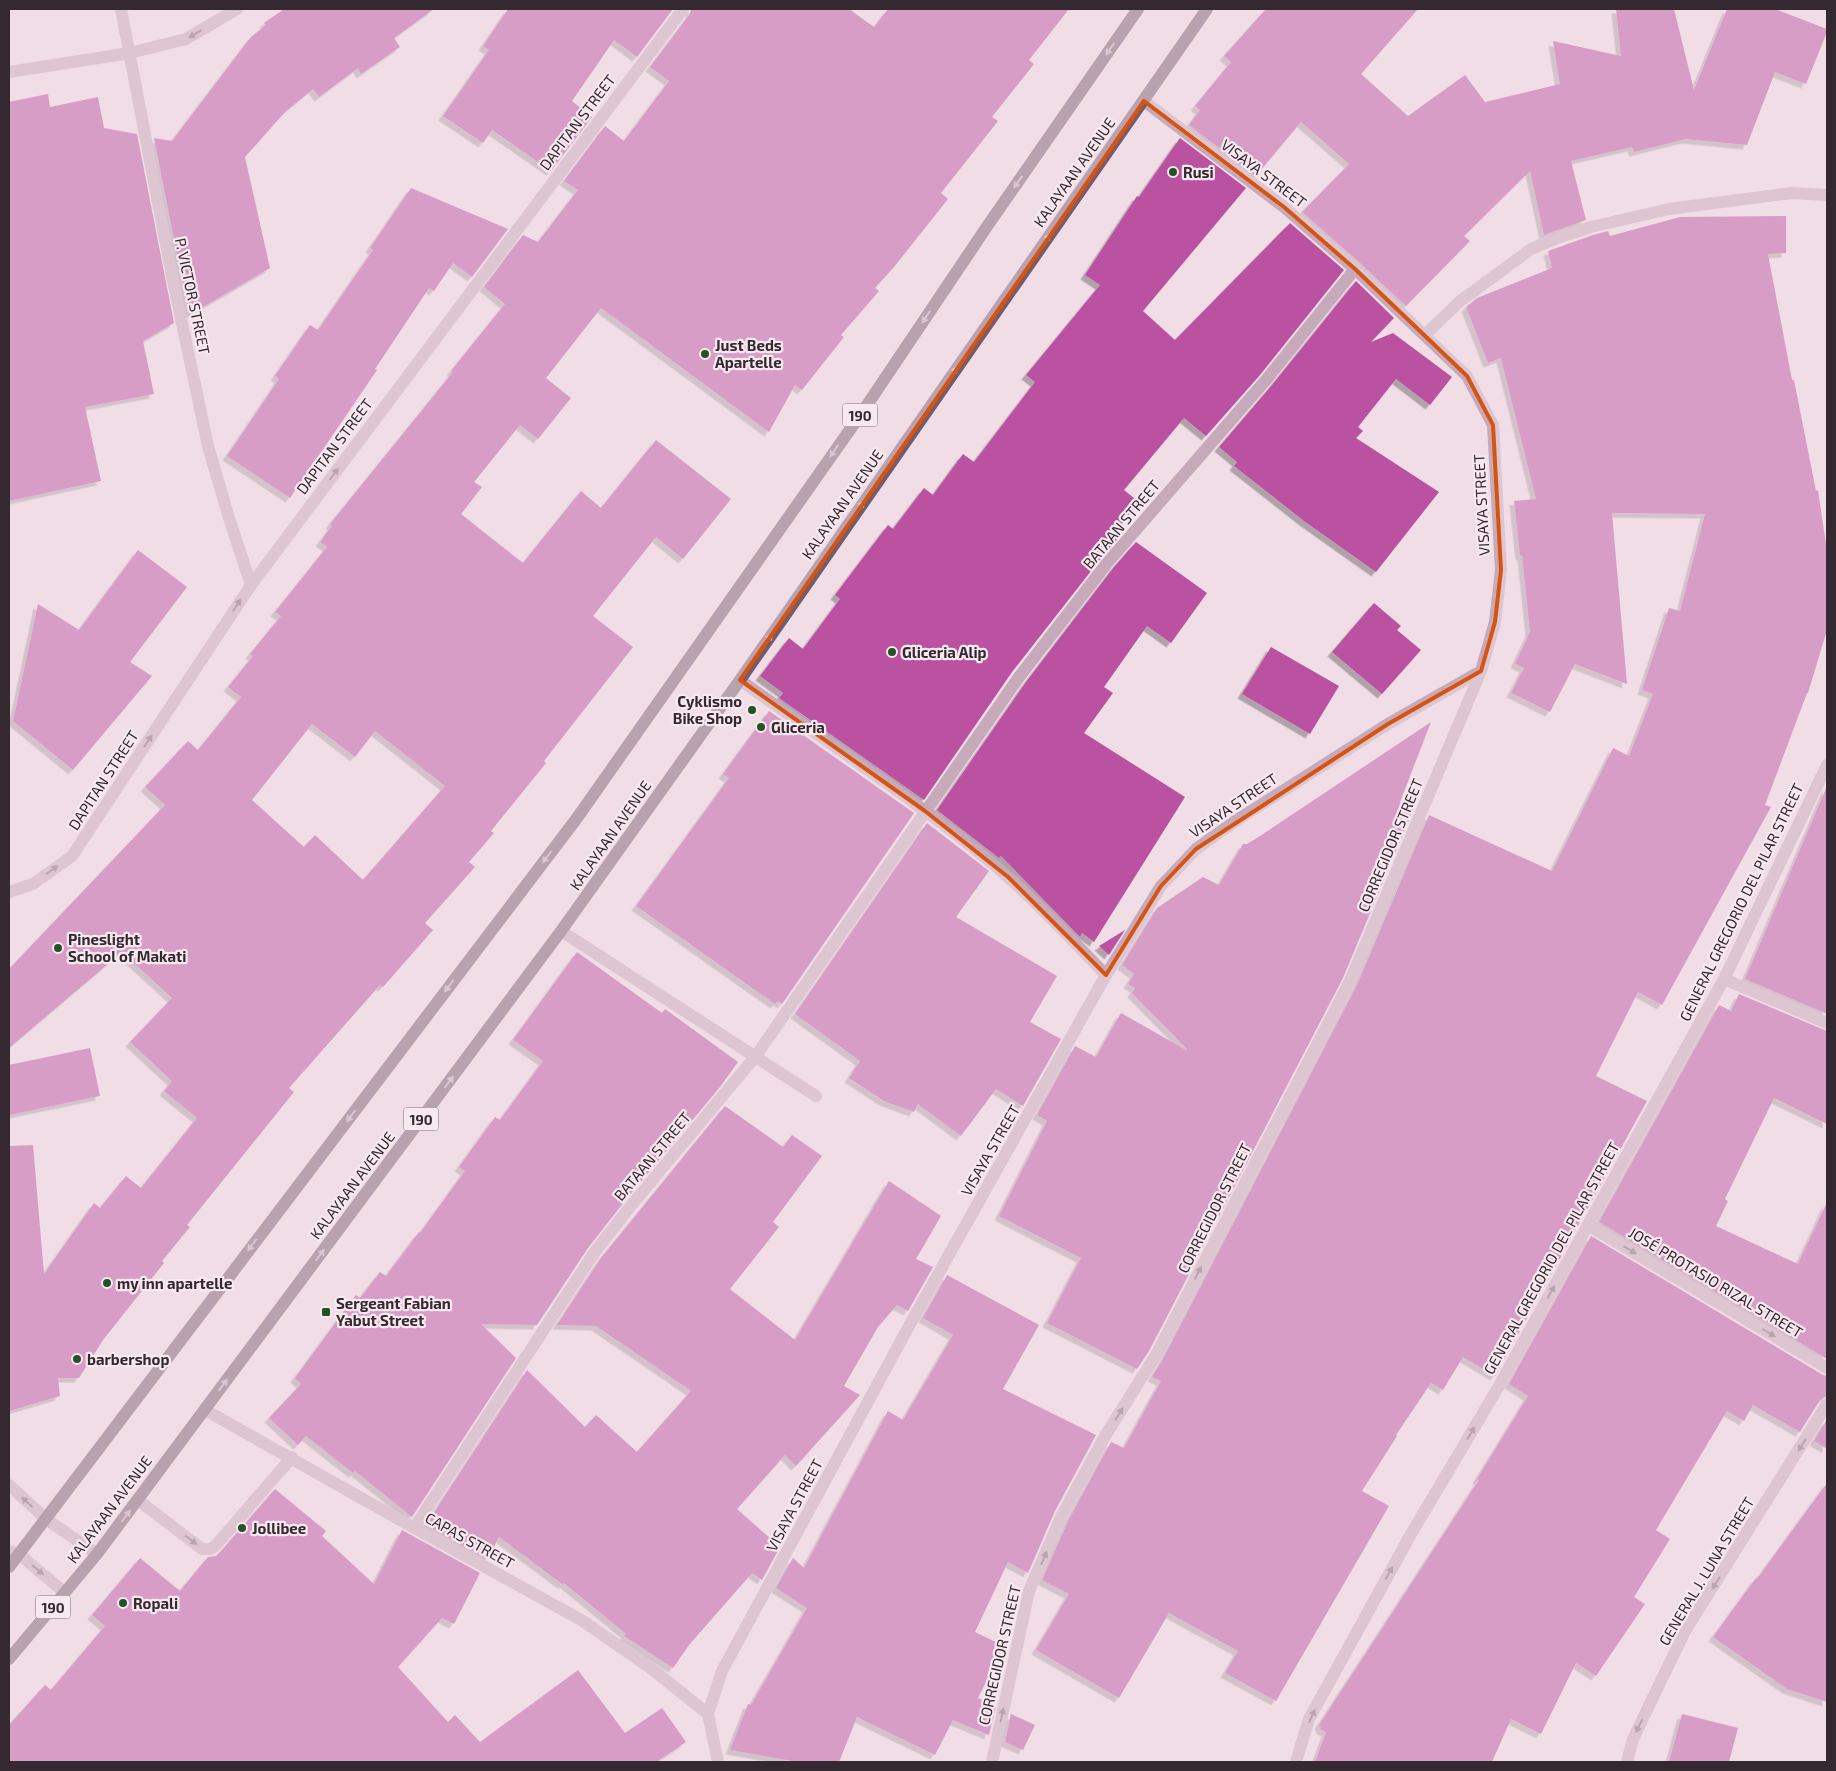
<svg xmlns="http://www.w3.org/2000/svg" width="1836" height="1771" font-family="'Exo 2',sans-serif">
<style>
.building{fill:#ba51a1;fill-rule:evenodd;filter:url(#shadow)}
.lines{fill:none;stroke-linecap:round;stroke-linejoin:round}
.minor{stroke:#c6aaba;stroke-width:12}
.major{stroke:#755c6d;stroke-width:12}
.oneway{fill:#76636f}
.oneway2{fill:#bdaab5}
.marked{fill:none;stroke:#d65410;stroke-width:4;stroke-linejoin:round}
.poi-dot{fill:#235225;stroke:#f8e9f0;stroke-width:2}
.labels{text-anchor:middle;dominant-baseline:central;stroke-width:4.5;stroke-linejoin:round;paint-order:stroke}
.shield{fill:#f8e9f0;stroke:#70636a;stroke-width:1}
.shield-label{font-size:14px;font-weight:bold;fill:#352931}
.street-label{font-size:15px;fill:#352931;stroke:#f8e9f0}
.poi-label{font-size:15px;font-weight:bold;fill:#352931;stroke:#f8e9f0;text-anchor:start}
</style>
<defs>
<filter id="shadow"><feDropShadow dx="-4.5" dy="4.5" stdDeviation="0" flood-color="#0004"/></filter>
</defs>
<rect width="100%" height="100%" fill="#f0dde6"/>
<g class="building">
<path d="M284,9H434L394,38L400,47L361,74L358,68L319,97L313,89L285,112L245,157L270,268L189,315L154,138L172,141L251,37L266,25L264,23Z"/>
<path d="M508,9H673L637,57L614,40L572,101L592,117L551,171L492,130L483,143L443,116L489,50L483,46Z"/>
<path d="M691,9H849L874,27L888,9H1069L1029,60L1034,64L992,117L998,121L941,193L948,199L894,267L875,288L879,291L841,335L844,337L802,390L795,385L769,432L601,308L546,378L571,398L538,439L520,425L474,482L482,487L461,514L523,563L581,491L601,508L656,440L731,499L683,559L656,537L593,616L633,647L544,761L546,763L491,831L494,833L469,862L475,867L425,923L433,930L383,987L380,985L289,1088L294,1092L187,1225L190,1227L162,1261L164,1263L103,1340L79,1378H58L60,1396L9,1411V1146L33,1145L44,1274L94,1203L100,1208L126,1176L141,1188L197,1118L164,1091L172,1081L130,1042L172,998L122,952L9,1048V969L165,805L145,787L188,741L198,750L241,697L228,687L253,656L250,654L281,616L275,612L327,547L320,542L332,526L330,524L453,372L451,371L505,304L484,287L523,235L538,242L578,190L564,181L605,126L624,141L669,81L650,67L690,14ZM312,724L355,757L375,731L445,786L363,880L315,835L304,847L252,800Z"/>
<path d="M1266,9H1418L1361,74L1408,116L1465,75L1485,102L1560,84L1553,41L1621,56L1616,9H1674L1694,90L1727,9H1775L1827,29V32L1806,84L1775,72L1747,145L1686,139L1634,152L1632,147L1571,161L1586,220L1544,235L1530,171L1464,236L1470,241L1406,306L1360,263L1302,212L1349,164L1301,122L1256,176L1189,125L1200,110L1195,106L1231,62L1224,56Z"/>
<path d="M48,94L50,107L98,97L104,128L137,134L174,323L143,341L154,394L85,407L101,481L9,501V102Z"/>
<path d="M1180,138L1246,188L1143,311L1175,340L1290,223L1344,270L1260,375L1206,436L1184,418L1124,490L1139,502L1118,529L1123,532L1102,557L1012,672L924,800L779,698L783,693L760,676L789,638L803,649L840,599L835,595L888,525L893,529L924,488L933,495L963,454L974,462L1035,382L1026,375L1100,285L1085,275L1137,196L1139,197Z"/>
<path d="M411,188L508,229L472,277L453,263L434,291L429,288L375,369L377,370L290,498L227,456L279,379L275,376L310,325L318,330L373,250L370,248Z"/>
<path d="M1786,216V253L1768,254L1792,380H1794L1816,491L1818,490L1827,551V630L1808,693H1807L1765,805L1771,807L1662,1005L1638,992L1596,1076L1647,1101L1495,1376L1463,1357L1443,1390L1431,1383L1396,1435L1397,1436L1362,1491L1389,1506L1276,1701L1225,1673L1238,1651L1169,1613L1119,1698L1036,1650L1069,1594L1042,1580L1069,1519L1111,1442L1124,1448L1161,1381L1152,1377L1163,1359L1357,985L1429,815L1552,871L1613,748L1629,756L1653,694L1642,690L1669,608L1680,611L1705,514L1612,513L1627,684L1575,664L1550,712L1511,693L1524,668L1515,664L1530,632L1522,555L1520,556L1514,501L1536,499L1501,358L1488,363L1466,307L1477,298L1552,268L1548,251L1593,235L1608,231L1610,236L1680,217Z"/>
<path d="M1356,281L1394,318L1371,342L1393,333L1452,377L1430,405L1396,379L1358,427L1363,431L1356,438L1439,492L1376,572L1304,521L1234,466L1237,462L1219,447L1272,385Z"/>
<path d="M1136,542L1207,593L1171,643L1147,626L1104,687L1113,693L1084,733L1185,797L1094,942L1082,933L1080,937L1001,856L999,858L937,810L1026,682L1114,567Z"/>
<path d="M138,550L187,587L130,662L152,676L73,770L13,721L38,604L79,630Z"/>
<path d="M1374,603L1401,626L1397,630L1421,650L1382,694L1332,652Z"/>
<path d="M1271,647L1339,686L1310,734L1242,694Z"/>
<path d="M769,711L914,813L782,1004L778,1001L775,1004L636,906L729,778L723,774Z"/>
<path d="M1431,722L1400,802L1414,808L1343,978L1149,1351L1137,1369L1047,1323L1081,1258L999,1216L1047,1121L1037,1115L1075,1046L1096,1057L1121,1013L1186,1050L1187,1049L1132,993L1135,988L1128,984L1134,974L1122,965L1157,908L1203,877L1219,885L1243,844H1247L1260,836Z"/>
<path d="M1827,786V1014L1745,979Z"/>
<path d="M927,823L989,871L956,917L1057,976L1030,1022L1061,1039L1023,1106L996,1089L961,1136L918,1104L914,1112L884,1101L849,1078L860,1061L795,1014Z"/>
<path d="M1125,930L1109,955L1099,946Z"/>
<path d="M577,952L662,1013L665,1009L738,1062L720,1087L624,1202L588,1248L537,1325L481,1324L516,1358L412,1517L355,1471L353,1473L306,1436L298,1445L269,1418L301,1384L295,1378L356,1295L360,1298L380,1272L386,1276L419,1232L420,1233L465,1171L459,1167L495,1117L500,1120L543,1061L513,1040Z"/>
<path d="M1739,994L1827,1031V1124L1774,1098L1725,1199L1728,1201L1716,1226L1798,1264L1827,1202V1359L1599,1222L1719,1005L1731,1011Z"/>
<path d="M90,1048L100,1096L9,1115V1065Z"/>
<path d="M725,1106L783,1147L792,1135L822,1156L773,1222L779,1227L730,1289L795,1340L889,1181L941,1216L916,1259L933,1267L908,1311L897,1305L878,1327L844,1386L860,1395L796,1466L785,1455L737,1509L780,1547L762,1580L752,1573L689,1645L673,1668L624,1636L626,1634L564,1583L562,1584L499,1537L492,1550L485,1545L491,1553L487,1559L426,1525L527,1370L585,1427L596,1415L637,1452L691,1391L596,1326L557,1325L601,1258Z"/>
<path d="M1591,1236L1823,1375L1827,1376V1396L1820,1400L1800,1432L1753,1405L1744,1421L1727,1411L1656,1530L1670,1539L1634,1597L1645,1604L1596,1676L1576,1663L1541,1734L1511,1719L1492,1762H1315L1326,1732L1320,1729L1321,1727L1319,1725L1479,1480L1477,1479L1528,1396L1509,1384Z"/>
<path d="M947,1275L1039,1325L1003,1389L1096,1435L1055,1511L1028,1573L1008,1562L975,1632L1004,1646L978,1698L996,1707L989,1735L953,1720L935,1755L857,1717L839,1762H798L730,1750L748,1704L751,1705L807,1608L776,1588L793,1558L804,1568L888,1411L903,1420L953,1335L923,1318Z"/>
<path d="M1827,1419V1449L1814,1441Z"/>
<path d="M1827,1483V1702L1787,1689L1713,1637L1756,1578L1757,1579Z"/>
<path d="M275,1489L326,1531L322,1536L374,1584L402,1530L480,1573L454,1624L442,1618L398,1667L448,1722L455,1715L480,1742L578,1670L625,1733L662,1708L686,1742L656,1762H9V1725L45,1685L51,1690L105,1626L92,1615L140,1558L180,1591L208,1557L216,1556L223,1549Z"/>
<path d="M1011,1714L1035,1725L1023,1750L1005,1742Z"/>
<path d="M1682,1714L1738,1728L1729,1762H1669Z"/>
</g>
<g class="lines">
<g class="minor">
<path d="M121,9L172,276L208,446L229,518L251,585"/>
<path d="M9,72L130,53L186,39L237,9"/>
<path d="M1425,335L1459,302L1531,249L1560,237L1591,227L1669,209L1792,193L1827,195"/>
<path d="M740,680C819,737 901,790 977,851C1024,888 1064,932 1106,975"/>
<path d="M9,892L33,884L72,856L251,585L683,9"/>
<path d="M561,931L816,1096"/>
<path d="M1724,979L1827,1023"/>
<path d="M1588,1225L1827,1368"/>
<path d="M205,1410L402,1521L583,1621L652,1669L708,1714"/>
<path d="M9,1485L46,1519L97,1554"/>
<path d="M138,1500L202,1549H211L217,1544L292,1457"/>
<path d="M414,1528L594,1253L630,1207L755,1057L1019,677L1108,562L1266,380L1355,269"/>
<path d="M9,1551L19,1554L65,1593"/>
<path d="M718,1762L708,1714L722,1671L909,1326L1106,975L1161,886L1196,849L1237,820L1388,724L1481,671L1495,622L1501,570L1493,425L1467,376L1355,269L1284,207L1144,101"/>
<path d="M992,1762L1029,1591L1062,1515L1105,1436L1156,1355L1350,981L1481,671"/>
<path d="M1296,1762L1309,1719L1411,1534L1499,1386L1724,979L1827,765"/>
<path d="M1627,1762L1633,1739L1685,1631L1827,1404"/>
</g>
<g class="major">
<path d="M9,1567L577,818L861,414L988,225L1138,9"/>
<path d="M9,1659L97,1554L561,931L740,680L1207,9"/>
</g>
</g>
<defs><path id="oneway-solid" d="M-6-.8H1V-3.2L6.5 0L1 3.2V.8H-6Z" transform="scale(1.25)"/></defs>
<g class="oneway">
<use href="#oneway-solid" transform="translate(195 34) rotate(149)"/>
<use href="#oneway-solid" transform="translate(334 474) rotate(-53)"/>
<use href="#oneway-solid" transform="translate(237 605) rotate(-57)"/>
<use href="#oneway-solid" transform="translate(148 741) rotate(-57)"/>
<use href="#oneway-solid" transform="translate(52 870) rotate(-35)"/>
<use href="#oneway-solid" transform="translate(1630 1250) rotate(31)"/>
<use href="#oneway-solid" transform="translate(1198 1273) rotate(-63)"/>
<use href="#oneway-solid" transform="translate(1551 1292) rotate(-61)"/>
<use href="#oneway-solid" transform="translate(1769 1333) rotate(31)"/>
<use href="#oneway-solid" transform="translate(1119 1414) rotate(-58)"/>
<use href="#oneway-solid" transform="translate(1471 1433) rotate(-59)"/>
<use href="#oneway-solid" transform="translate(1802 1445) rotate(122)"/>
<use href="#oneway-solid" transform="translate(27 1502) rotate(-137)"/>
<use href="#oneway-solid" transform="translate(191 1540) rotate(37)"/>
<use href="#oneway-solid" transform="translate(1044 1558) rotate(-67)"/>
<use href="#oneway-solid" transform="translate(38 1570) rotate(40)"/>
<use href="#oneway-solid" transform="translate(1389 1573) rotate(-61)"/>
<use href="#oneway-solid" transform="translate(1716 1583) rotate(122)"/>
<use href="#oneway-solid" transform="translate(1002 1715) rotate(-78)"/>
<use href="#oneway-solid" transform="translate(1312 1716) rotate(-65)"/>
<use href="#oneway-solid" transform="translate(1639 1726) rotate(116)"/>
</g>
<g class="oneway2">
<use href="#oneway-solid" transform="translate(1110 49) rotate(125)"/>
<use href="#oneway-solid" transform="translate(1018 182) rotate(125)"/>
<use href="#oneway-solid" transform="translate(1046 240) rotate(-55)"/>
<use href="#oneway-solid" transform="translate(926 317) rotate(124)"/>
<use href="#oneway-solid" transform="translate(953 373) rotate(-55)"/>
<use href="#oneway-solid" transform="translate(834 451) rotate(125)"/>
<use href="#oneway-solid" transform="translate(860 507) rotate(-55)"/>
<use href="#oneway-solid" transform="translate(768 640) rotate(-55)"/>
<use href="#oneway-solid" transform="translate(547 857) rotate(127)"/>
<use href="#oneway-solid" transform="translate(449 986) rotate(127)"/>
<use href="#oneway-solid" transform="translate(449 1082) rotate(-53)"/>
<use href="#oneway-solid" transform="translate(351 1116) rotate(127)"/>
<use href="#oneway-solid" transform="translate(252 1245) rotate(127)"/>
<use href="#oneway-solid" transform="translate(320 1255) rotate(-53)"/>
<use href="#oneway-solid" transform="translate(223 1385) rotate(-53)"/>
<use href="#oneway-solid" transform="translate(126 1516) rotate(-53)"/>
</g>
<path d="M0 0H1836V1771H0ZM1144,101L1284,207L1355,269L1467,376L1493,425L1501,570L1495,622L1481,671L1388,724L1196,849L1161,886L1106,975L1008,877L925,811L740,680Z" fill="#f0dde6" fill-opacity=".55" fill-rule="evenodd"/>
<path class="marked" d="M1144,101L1284,207L1355,269L1467,376L1493,425L1501,570L1495,622L1481,671L1388,724L1196,849L1161,886L1106,975L1008,877L925,811L740,680Z"/>
<g class="poi-dot">
<circle cx="1173" cy="172" r="5"/>
<circle cx="705" cy="354" r="5"/>
<circle cx="892" cy="652" r="5"/>
<circle cx="752" cy="710" r="5"/>
<circle cx="761" cy="727" r="5"/>
<circle cx="58" cy="948" r="5"/>
<circle cx="107" cy="1283" r="5"/>
<rect x="321" y="1307" width="10" height="10" rx="2.5"/>
<circle cx="77" cy="1359" r="5"/>
<circle cx="242" cy="1528" r="5"/>
<circle cx="123" cy="1603" r="5"/>
</g>
<g class="labels">
<g class="shield">
<rect x="842.5" y="403.5" width="35" height="23" rx="4"/>
<rect x="403.5" y="1107.5" width="35" height="23" rx="4"/>
<rect x="35.5" y="1595.5" width="35" height="23" rx="4"/>
</g>
<g class="shield-label">
<text x="860" y="415">190</text>
<text x="421" y="1119">190</text>
<text x="53" y="1607">190</text>
</g>
<g class="street-label">
<text transform="translate(577 122) rotate(-53)">DAPITAN STREET</text>
<text transform="translate(1074 172) rotate(-55)">KALAYAAN AVENUE</text>
<text transform="translate(1264 173) rotate(37)">VISAYA STREET</text>
<text transform="translate(193 296) rotate(78)">P. VICTOR STREET</text>
<text transform="translate(334 446) rotate(-53)">DAPITAN STREET</text>
<text transform="translate(842 504) rotate(-55)">KALAYAAN AVENUE</text>
<text transform="translate(1481 505) rotate(-93)">VISAYA STREET</text>
<text transform="translate(1121 524) rotate(-50)">BATAAN STREET</text>
<text transform="translate(103 780) rotate(-57)">DAPITAN STREET</text>
<text transform="translate(1233 805) rotate(-34)">VISAYA STREET</text>
<text transform="translate(610 835) rotate(-55)">KALAYAAN AVENUE</text>
<text transform="translate(1390 845) rotate(-67)">CORREGIDOR STREET</text>
<text transform="translate(1741 902) rotate(-64)">GENERAL GREGORIO DEL PILAR STREET</text>
<text transform="translate(990 1150) rotate(-60)">VISAYA STREET</text>
<text transform="translate(652 1156) rotate(-50)">BATAAN STREET</text>
<text transform="translate(352 1185) rotate(-53)">KALAYAAN AVENUE</text>
<text transform="translate(1214 1208) rotate(-63)">CORREGIDOR STREET</text>
<text transform="translate(1551 1258) rotate(-61)">GENERAL GREGORIO DEL PILAR STREET</text>
<text transform="translate(1716 1282) rotate(31)">JOSÉ PROTASIO RIZAL STREET</text>
<text transform="translate(794 1505) rotate(-62)">VISAYA STREET</text>
<text transform="translate(109 1509) rotate(-53)">KALAYAAN AVENUE</text>
<text transform="translate(470 1540) rotate(29)">CAPAS STREET</text>
<text transform="translate(1706 1571) rotate(-59)">GENERAL J. LUNA STREET</text>
<text transform="translate(999 1655) rotate(-77)">CORREGIDOR STREET</text>
</g>
<g class="poi-label">
<text x="1183" y="172">Rusi</text>
<text x="715" y="345">Just Beds<tspan x="715" dy="17">Apartelle</tspan></text>
<text x="902" y="652">Gliceria Alip</text>
<text x="742" y="701" text-anchor="end">Cyklismo<tspan x="742" dy="17">Bike Shop</tspan></text>
<text x="771" y="727">Gliceria</text>
<text x="68" y="939">Pineslight<tspan x="68" dy="17">School of Makati</tspan></text>
<text x="117" y="1283">my inn apartelle</text>
<text x="336" y="1303">Sergeant Fabian<tspan x="336" dy="17">Yabut Street</tspan></text>
<text x="87" y="1359">barbershop</text>
<text x="252" y="1528">Jollibee</text>
<text x="133" y="1603">Ropali</text>
</g>
</g>
<rect width="1836" height="1771" fill="none" stroke="#352931" stroke-width="20"/>
</svg>
